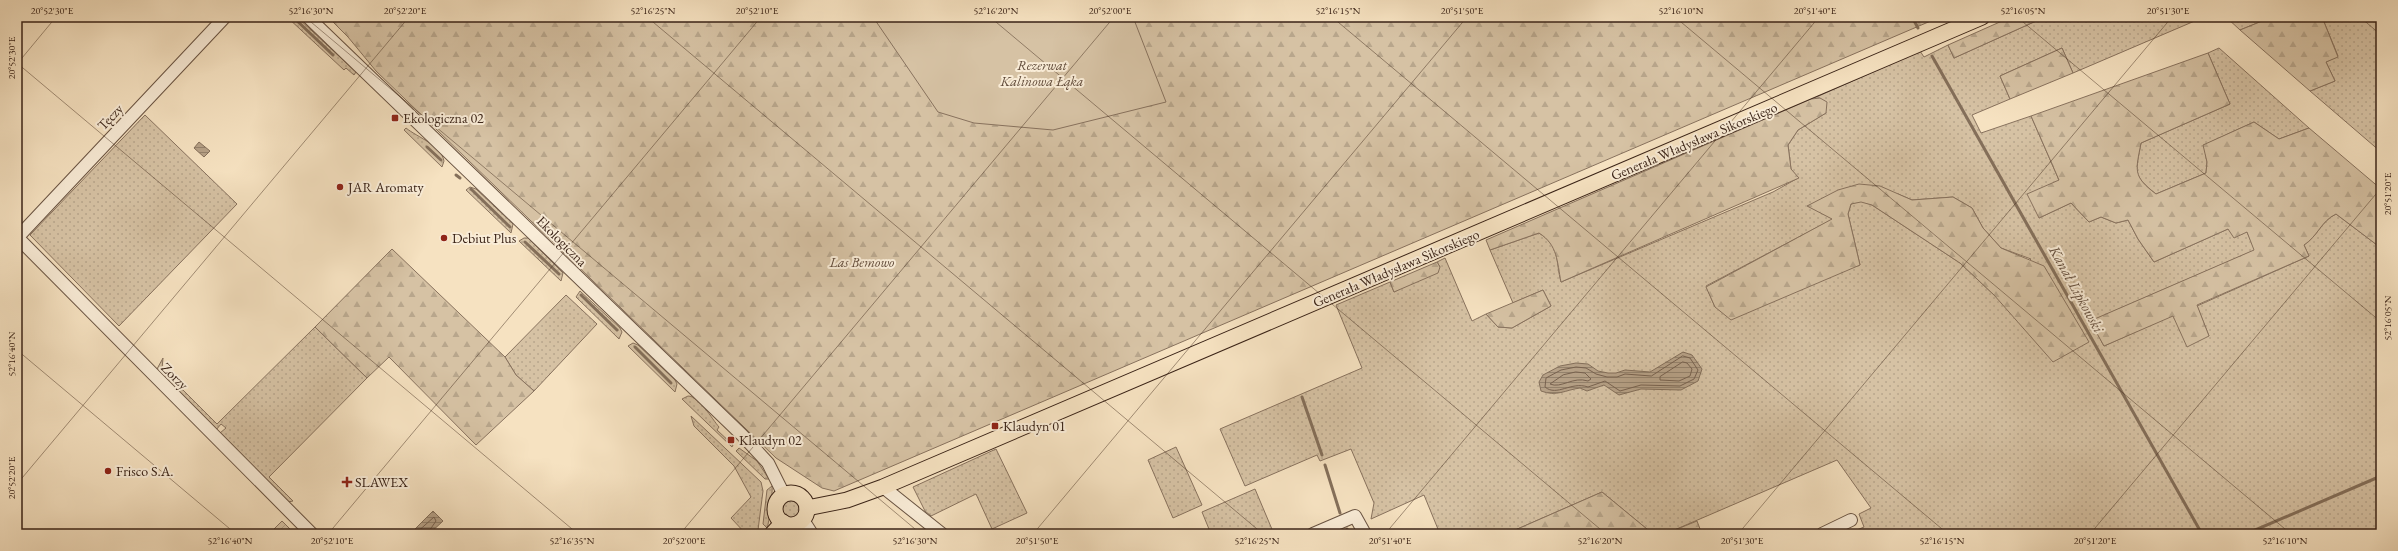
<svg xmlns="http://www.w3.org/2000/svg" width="2398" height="551" font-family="'EB Garamond',serif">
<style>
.grass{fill:url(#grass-dots);stroke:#88725e;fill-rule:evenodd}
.forest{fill:url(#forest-firs);stroke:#88725e}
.park{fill:#d6c2a4;stroke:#88725e}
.garden{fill:url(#garden-furrows);stroke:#88725e}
.water{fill:url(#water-rules);stroke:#846f5a}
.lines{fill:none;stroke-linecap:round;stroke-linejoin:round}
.shore{stroke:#78624f;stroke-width:1}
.stream{stroke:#846f5a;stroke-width:3}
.minor-casing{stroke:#695342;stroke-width:14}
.major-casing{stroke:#3a2317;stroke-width:17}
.minor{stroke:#f9ecd7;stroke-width:12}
.major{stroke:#f6e2c1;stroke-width:15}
.ticks{fill:none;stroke:#3a2317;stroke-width:1;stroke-opacity:0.45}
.poi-dot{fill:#8f2418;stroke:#f9ecd7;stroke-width:1.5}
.labels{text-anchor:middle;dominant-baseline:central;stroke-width:4;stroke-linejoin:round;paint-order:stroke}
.park-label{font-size:14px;font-style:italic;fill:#614b3a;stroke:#f9ecd7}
.street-label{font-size:14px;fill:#3a2317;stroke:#f9ecd7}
.poi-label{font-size:14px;fill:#3a2317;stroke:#f9ecd7;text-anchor:start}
.water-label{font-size:15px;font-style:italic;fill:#654f3e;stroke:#f9ecd7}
.neatline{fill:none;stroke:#3a2317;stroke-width:1.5}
.ticks-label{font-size:10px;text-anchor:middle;fill:#3a2317}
</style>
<defs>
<pattern id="grass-dots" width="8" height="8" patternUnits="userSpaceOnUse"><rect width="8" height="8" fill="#d6c2a4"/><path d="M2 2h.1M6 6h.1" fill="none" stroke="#b8a68c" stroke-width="1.8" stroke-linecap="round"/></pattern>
<pattern id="forest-firs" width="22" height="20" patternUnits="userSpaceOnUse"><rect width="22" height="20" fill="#d6c2a4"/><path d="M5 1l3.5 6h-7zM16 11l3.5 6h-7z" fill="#b8a68c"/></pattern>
<pattern id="garden-furrows" width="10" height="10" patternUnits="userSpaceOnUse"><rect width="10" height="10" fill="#d6c2a4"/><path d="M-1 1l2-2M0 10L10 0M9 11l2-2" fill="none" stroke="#b8a68c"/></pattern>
<pattern id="water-rules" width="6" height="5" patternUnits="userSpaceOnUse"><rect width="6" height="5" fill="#b6a187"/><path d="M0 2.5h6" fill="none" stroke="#95836d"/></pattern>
</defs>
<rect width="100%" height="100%" fill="#f6e2c1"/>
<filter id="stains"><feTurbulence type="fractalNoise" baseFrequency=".005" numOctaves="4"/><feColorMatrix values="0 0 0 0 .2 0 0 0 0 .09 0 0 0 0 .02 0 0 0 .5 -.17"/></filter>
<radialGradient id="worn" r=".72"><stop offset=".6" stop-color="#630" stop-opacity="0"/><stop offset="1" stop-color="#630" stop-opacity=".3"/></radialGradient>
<g class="grass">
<path d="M287,17H297L356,72L354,75L346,68L344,70Z"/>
<path d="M2045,17H2204L2073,73L2062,48L2000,76L2010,99L1972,115L1981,133L2031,116L2059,180L2039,218L2071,203L2089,222L2101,217L2116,223L2128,220L2138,239L2154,262L2228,229L2247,232L2255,250L2091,321L2104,346L2173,315L2209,336L2197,306L2309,256L2304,245C2318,236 2321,221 2336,214L2381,248V534H1847L1864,527L1859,514L1871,508L1837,460L1665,534H1653L1602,492L1506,534H1440L1424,495L1371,519L1374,503L1351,449L1320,461L1317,455L1245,486L1220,429L1362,368L1336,305L1390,282L1394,292L1440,267L1437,262L1445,258L1472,321L1486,314L1498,327L1512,328L1551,306L1543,290L1513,303L1490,250L1539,233C1561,247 1555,260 1561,282L1773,192L1798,178L1791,169L1788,145L1798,130L1826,113L1820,98L1812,99L1920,51L1924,57L1948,45L1954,58ZM1898,194L1912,200L1953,197L1972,208L1983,228L2001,248L2031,259L1994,295L1960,263L1872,205L1861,201L1851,204L1848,214L1860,265L1715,307L1706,286L1833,219L1808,206Z"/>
<path d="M2226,17H2272L2240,30Z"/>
<path d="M2322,17H2381V152L2310,91L2335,81L2326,62L2338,56Z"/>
<path d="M2219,48L2309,128L2279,139L2254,122L2204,145L2207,162L2206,173L2156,194C2131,174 2136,172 2141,143L2230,104L2208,53Z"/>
<path d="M145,115L237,204L119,326L30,235Z"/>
<path d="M406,128C417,137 441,145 444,161L442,167L404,130Z"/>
<path d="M470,187L476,189L513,224L511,233L466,190Z"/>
<path d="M524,238H528L563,273L561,281L519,241Z"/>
<path d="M580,291L620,328L622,332L619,339L576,297Z"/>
<path d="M566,295L597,324L534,391L516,375L505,357Z"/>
<path d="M315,327L367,378L269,477L293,501L288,502L221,437L220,433L226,428L221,424L216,430L157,369L163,358L162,369L217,424Z"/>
<path d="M633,343L638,345L675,380L677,384L675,392L628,346Z"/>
<path d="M688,396C699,396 712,419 719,427L717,430L733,445L732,447L682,399Z"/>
<path d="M691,416L761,482L763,491L758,530L763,533L762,534H746L731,518L751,497L734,466L694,426Z"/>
<path d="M1176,447L1202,505L1173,518L1148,460Z"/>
<path d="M739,448L757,461L769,479H765L736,451Z"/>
<path d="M996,449L1027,513L992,529L976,494L931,516L925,511L913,487Z"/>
<path d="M772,486C773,490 769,524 767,528L763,524L767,490Z"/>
<path d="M1255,489L1274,534H1211L1202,512Z"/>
<circle cx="791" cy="509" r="10"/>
</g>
<g class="forest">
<path d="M328,17H1940L834,491L822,488L776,458L376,71L348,37Z"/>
<path d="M2011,17H2045L1954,58L1948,45Z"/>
<path d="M2272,17H2322L2338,57L2326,62L2335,81L2310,91L2240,30Z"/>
<path d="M2062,48L2073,73L2010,99L2000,76Z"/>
<path d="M2208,53L2230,104L2141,143C2136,170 2132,176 2156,194L2206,173L2207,162L2203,145L2254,122L2279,139L2309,128L2381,189V248L2336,214C2321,221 2318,236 2304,245L2309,256L2197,305L2209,336L2187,347L2173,316L2104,346L2090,321L2254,250L2247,232L2234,238L2228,229L2154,262L2138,239L2128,220L2116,223L2101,217L2089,222L2071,203L2039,218L2027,194L2059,180L2031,116Z"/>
<path d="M1820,98L1827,102L1826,113L1798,130L1788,145L1791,169L1799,178L1561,282C1557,262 1558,245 1539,233L1490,250L1486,240L1811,99Z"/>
<path d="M1859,184L1880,186L1912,200L1953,197L1972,208L1983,228L2001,248L2044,266L2089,342L2053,362L1994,295L1960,263L1872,205L1861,202L1851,204L1848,214L1860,265L1731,320L1715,307L1706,287L1832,219L1807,206L1838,190Z"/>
<path d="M392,249L505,357L516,375L534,391L476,445L389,357L367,378L315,327Z"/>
<path d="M1437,262L1440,267L1438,273L1394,292L1390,282Z"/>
<path d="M1543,290L1551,306L1512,328L1498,327L1486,314Z"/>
<path d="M1602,492L1653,534H1506Z"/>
<path d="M1697,521L1702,534H1665Z"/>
</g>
<path class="park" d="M873,17H1133L1166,102L1053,130L974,123L938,112Z"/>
<path class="garden" d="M282,521L295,534H269Z"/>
<g class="water">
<path d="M199,142L210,151L204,157L194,148Z"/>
<path d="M1683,352L1692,355L1702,369L1698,381L1681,390L1641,389L1619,395L1604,385L1587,391L1580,388C1565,390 1557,397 1541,391L1539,382L1543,375L1560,366L1576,363L1588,364L1598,371L1608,373H1616L1625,370L1650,372Z"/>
<path d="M433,511L443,521L429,534H410Z"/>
</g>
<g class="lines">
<g class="shore">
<path d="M1683,356L1690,358L1698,370L1694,379L1680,386L1641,385L1620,391L1605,381L1588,387C1571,381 1557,397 1545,387L1546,378L1561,370L1576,367L1586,368L1596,374L1607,377H1617L1625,374L1651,376Z"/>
<path d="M1683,362L1687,363L1692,369L1690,376L1679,381L1660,380V377Z"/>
<path d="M1576,372L1585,373L1591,379L1588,381C1573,376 1561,389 1550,384L1563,375Z"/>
<path d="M415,534L434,517L436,521L427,534"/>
</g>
<g class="stream">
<path d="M293,17L333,55"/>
<path d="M1912,17L1918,28"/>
<path d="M1932,56L2202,534"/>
<path d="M427,147L441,160"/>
<path d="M456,175L460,178"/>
<path d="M471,189L510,227"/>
<path d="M525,242L559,274"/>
<path d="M581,295L617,330"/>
<path d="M635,347L671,383"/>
<path d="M1302,397L1322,455"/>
<path d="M1325,465L1340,513"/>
<path d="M1347,529L1350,534"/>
<path d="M1585,531L1601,534"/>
<path d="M2246,534L2381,476"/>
</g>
<defs>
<g id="minor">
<path d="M308,17L742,435L768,463L784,495"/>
<path d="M17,237L312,534"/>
<path d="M18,237L225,17"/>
<path d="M883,487L942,534"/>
<path d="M803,520L812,534"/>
<path d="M1313,534L1355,516L1365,534"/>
<path d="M1822,534L1851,520"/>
</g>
<g id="major">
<circle cx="791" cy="509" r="16"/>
<path d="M807,508L847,500L883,487L1982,17"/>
<path d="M772,534L783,522"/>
</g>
</defs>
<use href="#minor" class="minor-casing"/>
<use href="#major" class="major-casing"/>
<use href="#minor" class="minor"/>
<use href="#major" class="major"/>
</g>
<path class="ticks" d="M305,17L921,534M647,17L1263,534M990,17L1606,534M1332,17L1948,534M1675,17L2291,534M2017,17L2381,322M2360,17L2381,35M17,63L578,534M17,64L56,17M17,350L236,534M17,484L409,17M328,534L761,17M680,534L1114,17M1033,534L1467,17M1385,534L1819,17M1738,534L2172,17M2090,534L2381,188"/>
<g class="poi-dot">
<rect x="391" y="114" width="8" height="8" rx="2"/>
<circle cx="340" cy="187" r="4"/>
<circle cx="444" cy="238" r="4"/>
<rect x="991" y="422" width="8" height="8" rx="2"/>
<rect x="727" y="436" width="8" height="8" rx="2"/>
<circle cx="108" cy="471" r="4"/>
<path d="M345 476h4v4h4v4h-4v4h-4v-4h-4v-4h4z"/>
</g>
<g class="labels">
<g class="park-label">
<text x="1042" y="65">Rezerwat<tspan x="1042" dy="16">Kalinowa Łąka</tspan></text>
<text x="862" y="262">Las Bemowo</text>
</g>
<g class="street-label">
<text transform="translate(110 117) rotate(-47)">Tęczy</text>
<text transform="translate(1694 141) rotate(-23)">Generała Władysława Sikorskiego</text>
<text transform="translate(562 241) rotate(45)">Ekologiczna</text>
<text transform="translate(1396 268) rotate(-23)">Generała Władysława Sikorskiego</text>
<text transform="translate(175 376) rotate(45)">Zorzy</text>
</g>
<g class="poi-label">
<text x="403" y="118">Ekologiczna 02</text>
<text x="348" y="187">JAR Aromaty</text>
<text x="452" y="238">Debiut Plus</text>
<text x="1003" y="426">Klaudyn 01</text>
<text x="739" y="440">Klaudyn 02</text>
<text x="116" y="471">Frisco S.A.</text>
<text x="355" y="482">SLAWEX</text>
</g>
<g class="water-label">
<text transform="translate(2077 289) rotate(61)">Kanał Lipkowski</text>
</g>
</g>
<rect width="2398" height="551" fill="none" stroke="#f6e2c1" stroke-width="44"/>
<rect x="22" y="22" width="2354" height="507" class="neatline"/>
<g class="ticks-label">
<text x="52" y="14">20°52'30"E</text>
<text x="311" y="14">52°16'30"N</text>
<text x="405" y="14">20°52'20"E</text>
<text x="653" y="14">52°16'25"N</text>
<text x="757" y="14">20°52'10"E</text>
<text x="996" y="14">52°16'20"N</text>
<text x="1110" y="14">20°52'00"E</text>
<text x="1338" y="14">52°16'15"N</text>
<text x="1462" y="14">20°51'50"E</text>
<text x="1681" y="14">52°16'10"N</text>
<text x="1815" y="14">20°51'40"E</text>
<text x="2023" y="14">52°16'05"N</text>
<text x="2168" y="14">20°51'30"E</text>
<text transform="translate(11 58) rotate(-90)" y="4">20°52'30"E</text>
<text transform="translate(2387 194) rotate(-90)" y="4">20°51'20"E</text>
<text transform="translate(2387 318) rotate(-90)" y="4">52°16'05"N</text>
<text transform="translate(11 354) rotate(-90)" y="4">52°16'40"N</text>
<text transform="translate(11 478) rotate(-90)" y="4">20°52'20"E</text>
<text x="230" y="544">52°16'40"N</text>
<text x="332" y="544">20°52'10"E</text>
<text x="572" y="544">52°16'35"N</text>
<text x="684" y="544">20°52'00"E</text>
<text x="915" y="544">52°16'30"N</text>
<text x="1037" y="544">20°51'50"E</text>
<text x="1257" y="544">52°16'25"N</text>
<text x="1390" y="544">20°51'40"E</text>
<text x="1600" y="544">52°16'20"N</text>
<text x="1742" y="544">20°51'30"E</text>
<text x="1942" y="544">52°16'15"N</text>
<text x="2095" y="544">20°51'20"E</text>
<text x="2285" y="544">52°16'10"N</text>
</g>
<rect width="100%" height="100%" filter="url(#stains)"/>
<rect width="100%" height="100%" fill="url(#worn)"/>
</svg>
